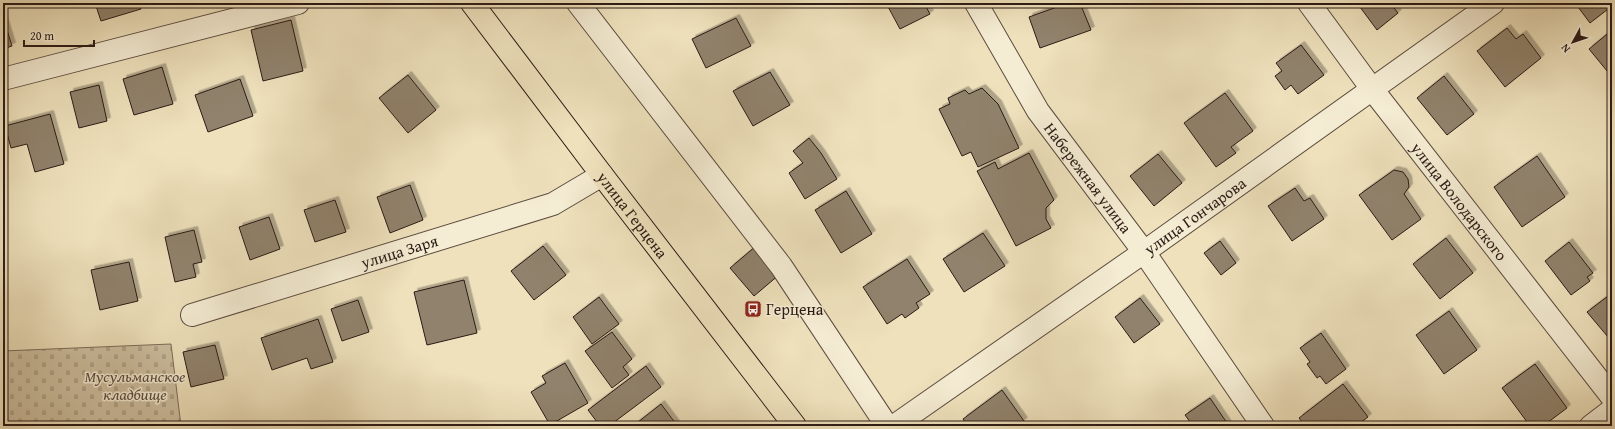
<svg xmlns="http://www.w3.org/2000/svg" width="1615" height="429" font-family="'Gentium Book Plus',serif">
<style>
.cemetery{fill:url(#cemetery-stones);stroke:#7c6d5a}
.building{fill:#90826c;stroke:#2b1b15;filter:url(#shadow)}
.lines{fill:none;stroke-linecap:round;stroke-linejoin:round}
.minor-casing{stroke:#5c4c3f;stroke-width:24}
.major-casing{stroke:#2b1b15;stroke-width:24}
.minor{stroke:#f4ecd3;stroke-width:22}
.major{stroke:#eee1bc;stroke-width:22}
.labels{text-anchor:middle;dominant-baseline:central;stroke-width:3;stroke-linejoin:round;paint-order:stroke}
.street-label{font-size:16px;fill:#2b1b15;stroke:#f4ecd3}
.poi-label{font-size:16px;fill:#2b1b15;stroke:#f4ecd3;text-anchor:start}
.park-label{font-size:16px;font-style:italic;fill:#5c4c3f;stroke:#f4ecd3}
</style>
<defs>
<pattern id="cemetery-stones" width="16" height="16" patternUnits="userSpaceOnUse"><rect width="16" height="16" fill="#cdbfa0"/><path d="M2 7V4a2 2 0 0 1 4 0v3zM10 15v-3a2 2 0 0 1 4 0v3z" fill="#b0a489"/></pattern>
<filter id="shadow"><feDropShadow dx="3.5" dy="-3.5" stdDeviation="0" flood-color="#0004"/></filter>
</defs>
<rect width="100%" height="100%" fill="#eee1bc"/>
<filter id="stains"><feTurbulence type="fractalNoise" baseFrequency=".005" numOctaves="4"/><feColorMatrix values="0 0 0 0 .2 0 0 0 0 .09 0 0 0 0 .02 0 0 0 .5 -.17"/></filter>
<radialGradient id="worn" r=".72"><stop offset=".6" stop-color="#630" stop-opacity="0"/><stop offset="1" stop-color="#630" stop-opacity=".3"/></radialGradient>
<path class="cemetery" d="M171,344L181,426H3V351Z"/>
<g class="building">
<path d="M95,3H139L141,9L101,21Z"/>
<path d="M886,3H924L930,14L900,29Z"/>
<path d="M1068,3H1080L1091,30L1040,48L1029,17Z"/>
<path d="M1357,3H1390L1398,13L1377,30Z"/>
<path d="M1575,3H1612V6L1590,23Z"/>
<path d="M3,17L12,46L3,49Z"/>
<path d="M736,18L751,46L706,68L692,39Z"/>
<path d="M291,20L303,71L263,81L251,30Z"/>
<path d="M1507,28L1516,39L1523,34L1541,58L1505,87L1477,51Z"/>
<path d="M1612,30V77L1589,49Z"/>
<path d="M1301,45L1324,75L1298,94L1291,85L1285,90L1275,76L1282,71L1276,63Z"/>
<path d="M162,67L173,104L134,115L123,79Z"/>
<path d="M770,72L790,105L753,126L733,91Z"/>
<path d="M408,75L436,110L408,133L379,98Z"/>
<path d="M1444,76L1474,114L1447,135L1417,98Z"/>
<path d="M240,79L253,116L208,132L195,95Z"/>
<path d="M99,85L107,121L79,128L70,92Z"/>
<path d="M982,88L998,104L1019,148L978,167L971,152L962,156L939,109L950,104L948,98L965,90L969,94Z"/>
<path d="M1225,93L1253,131L1231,147L1236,153L1216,167L1184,123Z"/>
<path d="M50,114L64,164L35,172L27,144L11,148L5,126Z"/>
<path d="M809,138L821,153L837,179L805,199L789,173L803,163L793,151Z"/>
<path d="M1029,153L1054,200L1046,208V219L1051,228L1016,246L977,171L995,162L998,169Z"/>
<path d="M1158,154L1182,183L1154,206L1130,176Z"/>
<path d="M1537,156L1565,197L1522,227L1494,187Z"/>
<path d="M1394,170L1403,172L1408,179L1409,187L1404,194L1421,219L1392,240L1359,195Z"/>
<path d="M410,185L423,220L390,233L377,197Z"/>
<path d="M1295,188L1304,201L1310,198L1324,219L1292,241L1268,206Z"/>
<path d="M846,191L872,234L841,253L815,210Z"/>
<path d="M335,200L346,232L315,242L304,210Z"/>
<path d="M269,217L280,249L250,260L239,227Z"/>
<path d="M194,230L202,262L193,264L196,277L175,282L165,237Z"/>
<path d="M983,233L1005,266L964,292L943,259Z"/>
<path d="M1446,238L1473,273L1440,299L1413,264Z"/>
<path d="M1220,241L1236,263L1221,275L1204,253Z"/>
<path d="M1569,242L1593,273L1587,277L1590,281L1571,295L1545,261Z"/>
<path d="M543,246L566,275L534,300L511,271Z"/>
<path d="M756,246L780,274L754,296L730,268Z"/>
<path d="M907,259L930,294L916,303L919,308L905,318L902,314L887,324L863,287Z"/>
<path d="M129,262L138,301L100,310L91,270Z"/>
<path d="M464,280L477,333L427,345L414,292Z"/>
<path d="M1612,293V334L1608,337L1587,312Z"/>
<path d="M599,297L619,324L592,344L573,317Z"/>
<path d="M1140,298L1160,324L1134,343L1115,317Z"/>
<path d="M358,300L369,332L342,341L331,309Z"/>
<path d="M1449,311L1477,350L1444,374L1416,335Z"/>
<path d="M318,319L333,362L311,369L307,358L272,370L261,338Z"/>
<path d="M612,332L632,359L623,367L629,375L612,388L585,351Z"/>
<path d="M1321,333L1346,369L1326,384L1320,376L1317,378L1307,364L1310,362L1300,348Z"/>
<path d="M215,345L224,379L191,387L183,352Z"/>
<path d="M565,363L588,403L550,425L531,392L546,383L542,376Z"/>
<path d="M1535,364L1567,408L1543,426H1530L1502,388Z"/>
<path d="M646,366L661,387L609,426H600L588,410Z"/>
<path d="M1343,384L1368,417L1356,426H1305L1299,418Z"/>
<path d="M1002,390L1024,421L1017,426H966L967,425L963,419Z"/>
<path d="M1210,398L1229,426H1193L1185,415Z"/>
<path d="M661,404L676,424L673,426H633Z"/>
</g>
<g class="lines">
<defs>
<g id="minor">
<path d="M578,3L781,266L887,426"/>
<path id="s1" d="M976,3L1038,111L1144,252L1263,426"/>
<path id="s2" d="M1309,3L1372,89L1612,397"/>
<path d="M3,79L298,3"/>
<path id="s3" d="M192,315L553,204L602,175"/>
<path id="s4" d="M894,426L1144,252L1493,3"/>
<path d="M1591,426L1612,410"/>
</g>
<g id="major">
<path id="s5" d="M472,3L602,175L795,426"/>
</g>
</defs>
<use href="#minor" class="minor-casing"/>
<use href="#major" class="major-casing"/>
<use href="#minor" class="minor"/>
<use href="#major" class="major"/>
</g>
<defs>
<symbol id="bus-square" viewBox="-11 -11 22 22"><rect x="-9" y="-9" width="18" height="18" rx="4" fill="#8f2418" stroke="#f4ecd3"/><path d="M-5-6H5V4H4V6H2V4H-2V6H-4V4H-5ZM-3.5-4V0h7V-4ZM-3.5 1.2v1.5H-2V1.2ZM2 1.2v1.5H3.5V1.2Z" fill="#fff"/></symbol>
</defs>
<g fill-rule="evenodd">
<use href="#bus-square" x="743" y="299" width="20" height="20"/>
</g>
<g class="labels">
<g class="street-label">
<text stroke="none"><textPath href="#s1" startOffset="208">Набережная улица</textPath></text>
<text stroke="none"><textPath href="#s2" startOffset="249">улица Володарского</textPath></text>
<text stroke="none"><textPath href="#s5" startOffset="266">улица Герцена</textPath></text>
<text stroke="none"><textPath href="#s4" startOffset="367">улица Гончарова</textPath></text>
<text stroke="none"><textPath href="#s3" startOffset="217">улица Заря</textPath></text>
</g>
<g class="poi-label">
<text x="766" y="309">Герцена</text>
</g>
<g class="park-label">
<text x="135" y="376">Мусульманское<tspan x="135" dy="18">кладбище</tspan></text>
</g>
</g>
<rect width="1615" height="429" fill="none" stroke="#eee1bc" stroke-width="16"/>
<rect x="4" y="4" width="1607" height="421" fill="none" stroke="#2b1b15" stroke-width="2"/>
<rect x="8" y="8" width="1599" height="413" fill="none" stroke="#2b1b15"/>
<g transform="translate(1573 42) rotate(230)" stroke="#f4ecd3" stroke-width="3" paint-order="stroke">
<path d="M0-3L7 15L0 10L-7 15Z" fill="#2b1b15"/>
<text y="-6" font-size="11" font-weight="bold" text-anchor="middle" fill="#2b1b15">N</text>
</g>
<path d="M24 40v6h70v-6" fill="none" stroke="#2b1b15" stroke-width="2"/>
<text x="30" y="40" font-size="12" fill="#2b1b15" stroke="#f4ecd3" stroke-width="3" paint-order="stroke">20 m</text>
<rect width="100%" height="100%" filter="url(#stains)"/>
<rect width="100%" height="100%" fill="url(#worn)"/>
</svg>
